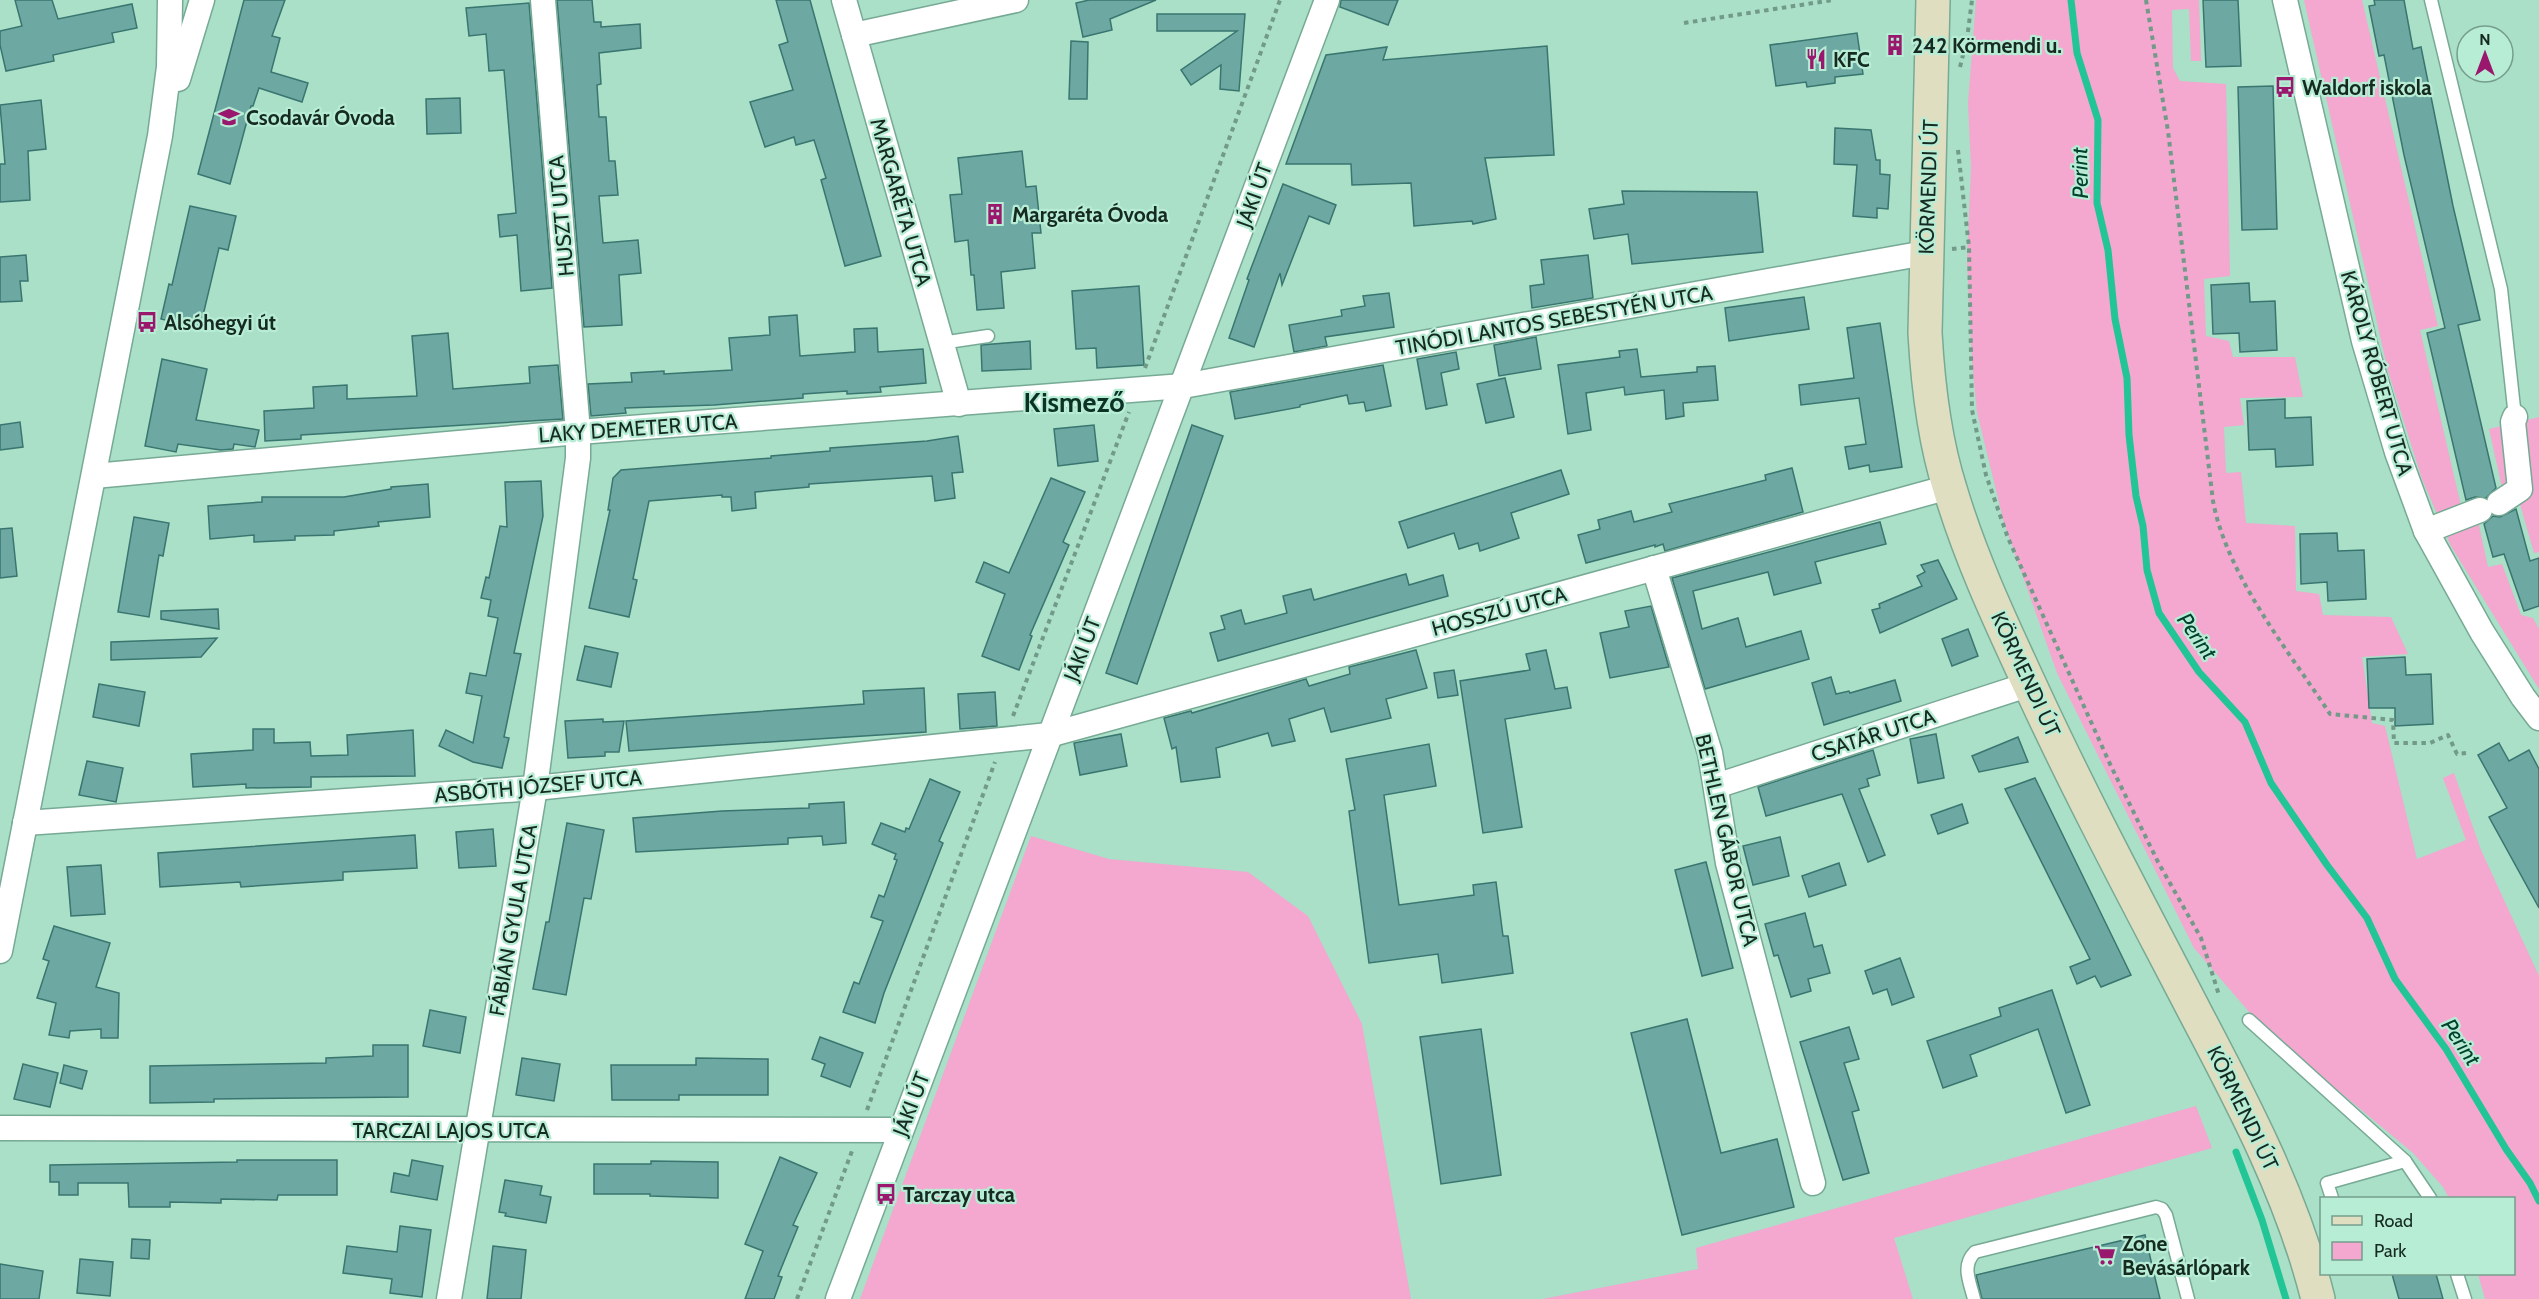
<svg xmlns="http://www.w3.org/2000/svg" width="2539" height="1299" font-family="Cabin,sans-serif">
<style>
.green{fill:#f4a7cf}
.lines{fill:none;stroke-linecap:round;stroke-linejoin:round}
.stream{stroke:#22c595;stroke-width:7}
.building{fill:#6da8a2;stroke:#3a7670;stroke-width:1.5}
.lane-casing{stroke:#77aa95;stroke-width:15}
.street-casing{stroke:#77aa95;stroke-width:27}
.secondary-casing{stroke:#77aa95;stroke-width:36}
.path{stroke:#719a88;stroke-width:4;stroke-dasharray:4.5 4.5;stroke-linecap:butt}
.lane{stroke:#fff;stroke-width:12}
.street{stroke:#fff;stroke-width:24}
.secondary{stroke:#e0dec0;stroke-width:33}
.labels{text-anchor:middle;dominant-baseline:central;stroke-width:4.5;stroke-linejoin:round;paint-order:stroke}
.poi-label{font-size:21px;font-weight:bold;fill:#152a21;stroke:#b7ecd5;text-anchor:start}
.street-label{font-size:21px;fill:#152a21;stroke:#b7ecd5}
.water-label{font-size:22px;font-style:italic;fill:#00412e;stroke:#b7ecd5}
.district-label{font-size:27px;font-weight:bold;fill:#0b3225;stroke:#b7ecd5}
</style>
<rect width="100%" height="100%" fill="#aadfc8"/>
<g class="green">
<path d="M1976,0H2199L2201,61H2191L2189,9L2172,10L2173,68L2180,81L2226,84L2230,276L2204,279L2206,336L2229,341L2233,357H2295L2303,397L2240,398L2244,425L2224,427L2226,473L2241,472L2246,523L2295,526L2296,591L2319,594L2323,615L2391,617L2408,654L2362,657L2372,723L2385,726L2417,859L2466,840L2443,778L2454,773L2481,850L2539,976V1299H2485L2478,1274H2514V1198H2449L2443,1187L2413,1153L2263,1028L2194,948L2057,673L2004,523L1977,412L1972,361L1967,261L1971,167L1968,103Z"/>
<path d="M2304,0H2362L2438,326L2420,330L2462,510L2475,507L2488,567L2502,564L2521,615L2533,618L2539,629V689L2451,546L2422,479L2388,371Z"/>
<path d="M2539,417V552L2534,553L2520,504L2503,492L2489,429Z"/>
<path d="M1031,836L1109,859L1248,872L1308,916L1362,1024L1411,1299H860Z"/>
<path d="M2196,1106L2212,1148L1894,1238L1913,1299H1542L1698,1269L1696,1248Z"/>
</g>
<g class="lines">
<g class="stream">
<path d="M2071,0L2077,53L2098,120L2097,203L2108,250L2115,319L2127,378L2129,435L2136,496L2143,526L2147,570L2159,613L2199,672L2245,722L2271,783L2327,865L2367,918L2395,979L2446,1049L2506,1149L2530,1183L2539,1201"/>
<path d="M2236,1152L2262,1220L2286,1299"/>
</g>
</g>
<g class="building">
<path d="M15,0H52L58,19L132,4L137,28L112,33L114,42L53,55L54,61L6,71L0,45V31L22,26Z"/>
<path d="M244,0H285L272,36L280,38L271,72L308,83L302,102L259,88L253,106H251L230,184L198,174Z"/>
<path d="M557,0H592L594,22H601V27L640,24L641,48L599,53L601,84L597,85L599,117H606L609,161H615L618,195L599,196L603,243L638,240L641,273L619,275L622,325L584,327Z"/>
<path d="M776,0H810L881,256L845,266L821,180L826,178L814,140L796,145L794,137L765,147L750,102L793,90L779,45L788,42Z"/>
<path d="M1089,0H1156L1110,19L1112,30L1083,37L1076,3Z"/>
<path d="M1341,0H1398L1388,25L1340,7Z"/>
<path d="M2203,0H2238L2241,66L2206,67Z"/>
<path d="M2374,0H2404L2413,49L2421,47L2453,206L2480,320L2458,325L2496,488L2486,498L2475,497L2466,500L2427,333L2445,328L2404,155L2384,55L2379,56L2369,6L2375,5Z"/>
<path d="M529,3L552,288L521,291L517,235L500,237L498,215L516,213L504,70L489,71L486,34L469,36L466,8Z"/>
<path d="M1157,14H1245L1239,91L1220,89L1221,65L1191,85L1181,70L1237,31H1157Z"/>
<path d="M1857,33L1863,74L1835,77V83L1807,87L1806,82L1776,86L1770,45Z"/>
<path d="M1071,41L1088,42L1087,99H1069Z"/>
<path d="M1547,46L1554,155L1485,158L1496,219L1473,224L1472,221L1414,226L1411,183L1352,185L1351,164H1286L1326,55L1387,47L1383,60Z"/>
<path d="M2273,86L2277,229L2242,230L2238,87Z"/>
<path d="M460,98L461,133L427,134L426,99Z"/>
<path d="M41,100L46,149L28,151L30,200L0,202V164H5L0,105Z"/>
<path d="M1835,128L1871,130L1876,160H1880V174L1890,175L1888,209L1877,208V218L1853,216L1857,165L1834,164Z"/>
<path d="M1022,151L1026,187L1036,186L1041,233H1032L1035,268L1001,272L1004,308L977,310L974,275H971L968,240L955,242L950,195L962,194L958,158Z"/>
<path d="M1283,184L1336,205L1329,224L1309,216L1282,285L1280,273L1254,347L1229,338L1249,280L1247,279Z"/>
<path d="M1622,191L1757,192L1763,252L1632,264L1628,234L1594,239L1589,209L1624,204Z"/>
<path d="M190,206L236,216L228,250L219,248L200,328L161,319L169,284L172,285Z"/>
<path d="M26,255L28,281H20L22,301L0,302V257Z"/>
<path d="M1588,255L1593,298L1532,308L1530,286L1544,284L1541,260Z"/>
<path d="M2249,283L2250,302L2275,301L2277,350L2240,352L2239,333L2213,334L2211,285Z"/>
<path d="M1139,286L1144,365L1097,368L1096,348L1076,349L1072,291Z"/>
<path d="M1389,293L1394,327L1325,337L1327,346L1294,352L1289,325L1342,316L1341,310L1365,306L1363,296Z"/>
<path d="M1804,297L1809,329L1729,341L1725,308Z"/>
<path d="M797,315L800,356L855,352L854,329L877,328L878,352L923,349L926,383L880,387L881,392L847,394V391L803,394V398L714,405L625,408L626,413L591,416L588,384L632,382L631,373L664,371V374L732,370L729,338L770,335L769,317Z"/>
<path d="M1880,323L1902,467L1870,472L1869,465L1849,469L1845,447L1866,444L1859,398L1801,405L1799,385L1854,378L1847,328Z"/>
<path d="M448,333L453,389L530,383L529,367L558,365L563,419L301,435V439L265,441L264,411L314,408L313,387L347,385V399L417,396L412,336Z"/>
<path d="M1536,337L1541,369L1499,376L1494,345Z"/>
<path d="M1030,341L1031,369L982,371L981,345Z"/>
<path d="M1637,349L1641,377L1697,372V367L1715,366L1718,400L1683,403L1684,416L1666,419L1664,390L1625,395L1624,387L1586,393L1591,430L1568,434L1558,365L1620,357L1619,351Z"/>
<path d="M1456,352L1459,369L1441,373L1447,405L1426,409L1417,359Z"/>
<path d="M162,359L207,369L196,420L259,430L255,447L234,444L233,449L221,450L178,444L176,452L145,446Z"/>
<path d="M1383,365L1391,406L1366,411L1364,402L1349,404L1347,395L1300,405V407L1235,419L1230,392Z"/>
<path d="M1505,378L1514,417L1486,423L1477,384Z"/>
<path d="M2285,399V418L2311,417L2313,465L2276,467L2275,449L2249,450L2247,401Z"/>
<path d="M20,422L23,447L0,450V425Z"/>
<path d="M1094,425L1098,461L1058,466L1054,429Z"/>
<path d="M1192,425L1223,436L1137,684L1106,673Z"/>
<path d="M958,436L963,472L952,473L955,498L935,501L932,476L809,484V487L755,492L756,508L732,511L731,497H722V495L649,501L633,579L637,580L629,617L589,608L610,510H608L613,478L621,470L771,458V456L830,451V448L927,441Z"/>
<path d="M1792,468L1803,512L1665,551L1663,544L1655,547V545L1586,563L1578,535L1600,529L1598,520L1631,511L1634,522L1672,512L1669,504L1766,480L1765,475Z"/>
<path d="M1561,470L1569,494L1511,513L1519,538L1480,551L1478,543L1459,549L1454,533L1408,548L1399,522Z"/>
<path d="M1051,478L1085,492L1063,542L1069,545L1030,635L1032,636L1019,670L982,656L1005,594L976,582L984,562L1009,573Z"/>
<path d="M541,481L543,516L514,653L521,654L504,737L509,738L502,768L473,762L439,746L446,730L473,743L482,696L466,693L470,673L486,676L498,618L488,616L491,600L481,598L486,577L489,578L500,526L507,527L505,482Z"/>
<path d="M428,484L430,517L378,522L379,526L334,531V535L295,536V540L254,542V535L210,539L208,506L262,502V497H344L391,489V487Z"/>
<path d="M2516,509L2530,561L2539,558V606L2524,611L2504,554L2493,557L2484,524L2493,516L2500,517Z"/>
<path d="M134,517L169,523L163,556L159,555L149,617L118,612Z"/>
<path d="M1880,522L1886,544L1815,562L1821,583L1774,595L1768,572L1693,591L1702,629L1738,618L1746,647L1801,631L1809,659L1705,689L1672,578Z"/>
<path d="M12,528L17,576L0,578V529Z"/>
<path d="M2337,533L2338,551L2364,550L2366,599L2328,601L2327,582L2301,584L2300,534Z"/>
<path d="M1938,560L1957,599L1880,633L1872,610L1880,608L1879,604L1922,586L1917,576L1925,572L1921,565Z"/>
<path d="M1406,574L1409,585L1443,575L1448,596L1218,661L1210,633L1225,629L1221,616L1241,610L1245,624L1287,613L1283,596L1311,589L1314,600Z"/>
<path d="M1651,606L1669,667L1610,678L1600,633L1629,627L1625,611Z"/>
<path d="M218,609L219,629L161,619V611Z"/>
<path d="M1968,629L1978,656L1952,666L1942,639Z"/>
<path d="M217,638L201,657L111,660V642Z"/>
<path d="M585,646L618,653L611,687L577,680Z"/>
<path d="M1416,650L1427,688L1386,699L1391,718L1331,732L1324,708L1289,719L1295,741L1272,746L1268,733L1216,748L1220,777L1181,782L1176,747L1172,749L1164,718L1191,711L1192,713L1306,679L1309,686L1350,674L1349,667Z"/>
<path d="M1546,650L1555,689L1567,687L1571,708L1505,719L1522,827L1483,833L1460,681L1530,670L1526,654Z"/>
<path d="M2405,657L2406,675L2431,674L2433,724L2395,726V708H2369L2367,659Z"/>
<path d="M1454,670L1458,695L1438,698L1434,673Z"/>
<path d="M1831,677L1836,694L1849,691L1850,693L1895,680L1901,701L1824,725L1812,683Z"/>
<path d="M99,684L145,692L139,726L93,717Z"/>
<path d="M924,688L926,732L629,751L626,721L864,704L863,691Z"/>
<path d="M995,692L997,726L960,729L958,694Z"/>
<path d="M603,719V722L624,721L619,752H605V756L568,758L565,721Z"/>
<path d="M253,729H274V743L310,742L311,756L348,755L347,735L413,730L415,776L311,777V787L246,788V784L193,787L191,754L253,750Z"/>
<path d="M1121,734L1127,766L1080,775L1074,743Z"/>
<path d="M1936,734L1944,778L1918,783L1910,739Z"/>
<path d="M2018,737L2028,762L1979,772L1972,756Z"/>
<path d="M2499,743L2509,761L2529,750L2539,769V908L2489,817L2507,808L2478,755Z"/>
<path d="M1429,744L1436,786L1384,795L1399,905L1474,895L1473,885L1496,882L1503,936H1508L1513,973L1442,983L1438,954L1369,963L1349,811L1355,810L1346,759Z"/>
<path d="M1873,750L1880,775L1867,779L1869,786L1859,789L1885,855L1868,862L1842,794L1766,816L1758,787Z"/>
<path d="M87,761L123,768L116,802L79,795Z"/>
<path d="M2035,778L2131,975L2101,987L2095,976L2077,984L2070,967L2090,959L2005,789Z"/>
<path d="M930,779L960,792L939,841L943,843L884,993L875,1023L843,1012L854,982L859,984L883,921L871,917L879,895L884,897L897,860L894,859L896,854L872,844L881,823L905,832L906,828L909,829Z"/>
<path d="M844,802L846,843L823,845L822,836L788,838V844L636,852L633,818L722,811L809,808V804Z"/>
<path d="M1962,804L1968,823L1938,834L1931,815Z"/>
<path d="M567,823L604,830L591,899L584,898L566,995L533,989L546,922H549Z"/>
<path d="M493,829L496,866L459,868L456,832Z"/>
<path d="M415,835L417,868L343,872V880L241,887L240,882L160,887L158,853Z"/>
<path d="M1780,837L1789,876L1753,885L1743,846Z"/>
<path d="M1706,862L1733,968L1702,976L1675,870Z"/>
<path d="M1839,863L1846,885L1809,897L1802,876Z"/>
<path d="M101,865L105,914L71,916L67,867Z"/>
<path d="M1805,913L1814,947L1822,945L1830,973L1808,979L1811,991L1791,997L1778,955L1774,956L1765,924Z"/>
<path d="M54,926L110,943L96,987L119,993L118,1038H101V1029L70,1031L69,1038L49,1035L56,1003L37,998L49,961L43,959Z"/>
<path d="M1900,958L1914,997L1892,1005L1887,989L1873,994L1865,971Z"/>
<path d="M2052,990L2090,1105L2066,1113L2038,1029L1970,1055L1977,1076L1943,1088L1927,1041L2001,1016L1999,1008Z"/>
<path d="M430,1010L466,1017L460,1053L423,1046Z"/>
<path d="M1687,1019L1721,1153L1777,1139L1794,1207L1682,1235L1631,1033Z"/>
<path d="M1849,1027L1859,1059L1844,1063L1859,1110L1852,1112L1869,1173L1843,1180L1800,1042Z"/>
<path d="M1481,1029L1501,1175L1441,1184L1420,1037Z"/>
<path d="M820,1037L863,1053L850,1087L821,1076L825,1064L812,1059Z"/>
<path d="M373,1045H408V1097L214,1099V1102L150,1103V1066L326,1063V1058L373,1056Z"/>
<path d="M522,1058L560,1064L554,1101L516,1095Z"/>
<path d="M696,1058L768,1059V1095H679V1100H612L611,1065H696Z"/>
<path d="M23,1064L58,1073L50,1107L14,1099Z"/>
<path d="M64,1065L87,1071L82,1089L60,1083Z"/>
<path d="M780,1157L817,1173L793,1225L798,1227L778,1276L782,1277L774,1299H745L763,1251L745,1244Z"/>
<path d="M237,1160H337V1195H278L277,1200L221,1199V1203L170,1202V1207H129L128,1183H78V1195H59V1182H50V1165L237,1162Z"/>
<path d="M412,1160L443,1166L437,1200L391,1192L394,1173L409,1176Z"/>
<path d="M651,1161L718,1162V1198L650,1196V1194H594V1164H651Z"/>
<path d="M505,1180L542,1186L540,1195L551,1197L546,1223L505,1216L506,1213L499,1212Z"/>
<path d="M400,1226L431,1230L422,1297L390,1293L392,1279L343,1273L347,1246L397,1252Z"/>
<path d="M2145,1235L2160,1299H1982L1976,1275Z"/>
<path d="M132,1239L150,1240L149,1259L131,1258Z"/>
<path d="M493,1246L526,1250L521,1299H487Z"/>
<path d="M80,1259L113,1262L110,1296L77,1293Z"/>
<path d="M0,1264L43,1271L39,1299H0Z"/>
<path d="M2392,1274H2436L2443,1299H2399Z"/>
</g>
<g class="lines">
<defs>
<g id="lane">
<path d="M2431,0L2501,289L2515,417"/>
<path d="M941,343L988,336"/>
<path d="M2249,1020L2405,1161L2430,1198"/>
<path d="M2332,1198L2327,1183L2405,1161"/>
<path d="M2457,1274L2465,1299"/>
<path d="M1974,1299C1970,1282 1961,1266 1975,1252L2156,1207L2162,1209L2166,1215L2188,1299"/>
</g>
<g id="street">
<path d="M844,0L959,404"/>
<path d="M2285,0L2364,341L2397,452L2426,531L2482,632L2523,697L2539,718"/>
<path d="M854,35L1016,0"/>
<path d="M178,79L202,0"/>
<path d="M94,476L578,432L1183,386L1925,253"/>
<path d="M2499,503L2520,489L2513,422L2515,417"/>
<path d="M2426,531L2480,510"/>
<path d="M1654,568L1710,753L1728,863L1813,1183"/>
<path d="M1716,786L2030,684"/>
<path d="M25,823L535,788L1049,735L1949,487"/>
<path d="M0,951L160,136L169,67L170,0"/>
<path d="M0,1128L901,1130"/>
<path d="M449,1299L535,788L578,458V432L543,0"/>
<path d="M838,1299L1327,0"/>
</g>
<path id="secondary" d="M1933,0L1925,333C1928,386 1934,439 1950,489C1971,560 2003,627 2034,694C2084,802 2141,908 2196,1014C2244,1105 2293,1198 2318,1299"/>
</defs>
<use href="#lane" class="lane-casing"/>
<use href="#street" class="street-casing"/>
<use href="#secondary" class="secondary-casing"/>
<g class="path">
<path d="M2146,0L2168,131L2213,501C2227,576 2288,650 2330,714L2393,720L2394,743H2430L2448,735L2457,754L2466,753"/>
<path d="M1684,23L1833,0"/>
<path d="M1960,67L1967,39L1972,0"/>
<path d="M1958,150L1969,247L1972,410L1986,475L2008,538L2110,764L2158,862L2201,938L2219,995"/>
<path d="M1952,249L1969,247"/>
<path d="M1145,368L1280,0"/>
<path d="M1013,716L1129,412"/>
<path d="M867,1110L995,762"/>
<path d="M797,1299L852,1151"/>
</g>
<use href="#lane" class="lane"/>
<use href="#street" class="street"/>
<use href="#secondary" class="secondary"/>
</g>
<defs>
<symbol id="building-bare" viewBox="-9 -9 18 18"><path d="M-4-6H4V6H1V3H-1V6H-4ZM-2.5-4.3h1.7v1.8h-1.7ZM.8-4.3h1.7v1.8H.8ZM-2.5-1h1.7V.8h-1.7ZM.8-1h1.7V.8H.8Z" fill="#99176c" stroke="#b7ecd5" stroke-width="2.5" paint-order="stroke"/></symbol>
<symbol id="restaurant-bare" viewBox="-9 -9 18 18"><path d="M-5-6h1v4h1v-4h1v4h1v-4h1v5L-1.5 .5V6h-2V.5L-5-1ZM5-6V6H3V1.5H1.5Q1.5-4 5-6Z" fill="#99176c" stroke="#b7ecd5" stroke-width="2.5" paint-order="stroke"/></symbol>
<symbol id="bus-bare" viewBox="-9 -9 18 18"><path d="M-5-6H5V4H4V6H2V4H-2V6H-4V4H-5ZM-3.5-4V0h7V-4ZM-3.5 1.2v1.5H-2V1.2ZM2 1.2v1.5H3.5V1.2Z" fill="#99176c" stroke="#b7ecd5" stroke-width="2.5" paint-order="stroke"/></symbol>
<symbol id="school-bare" viewBox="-9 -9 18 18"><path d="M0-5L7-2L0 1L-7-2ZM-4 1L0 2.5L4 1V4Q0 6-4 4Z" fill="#99176c" stroke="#b7ecd5" stroke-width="2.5" paint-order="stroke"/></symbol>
<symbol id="supermarket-bare" viewBox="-9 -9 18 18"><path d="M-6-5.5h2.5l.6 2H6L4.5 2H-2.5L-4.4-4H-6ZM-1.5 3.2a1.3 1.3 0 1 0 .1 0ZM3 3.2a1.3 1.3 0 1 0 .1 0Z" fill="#99176c" stroke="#b7ecd5" stroke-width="2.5" paint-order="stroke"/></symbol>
</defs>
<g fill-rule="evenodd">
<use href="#building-bare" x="1880" y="30" width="30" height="30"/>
<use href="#restaurant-bare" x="1801" y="44" width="30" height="30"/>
<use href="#bus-bare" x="2270" y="72" width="30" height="30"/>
<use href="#school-bare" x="214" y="102" width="30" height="30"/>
<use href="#building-bare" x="980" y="199" width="30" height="30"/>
<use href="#bus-bare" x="132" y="307" width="30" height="30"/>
<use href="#bus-bare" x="871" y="1179" width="30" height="30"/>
<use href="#supermarket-bare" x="2090" y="1240" width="30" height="30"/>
</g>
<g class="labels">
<g class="poi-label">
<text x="1912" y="45">242 Körmendi u.</text>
<text x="1833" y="59">KFC</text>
<text x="2302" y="87">Waldorf iskola</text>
<text x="246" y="117">Csodavár Óvoda</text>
<text x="1012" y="214">Margaréta Óvoda</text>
<text x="164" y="322">Alsóhegyi út</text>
<text x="903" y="1194">Tarczay utca</text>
<text x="2122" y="1243">Zone<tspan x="2122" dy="24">Bevásárlópark</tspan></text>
</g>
<g class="street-label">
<text transform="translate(1928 187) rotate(-88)">KÖRMENDI ÚT</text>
<text transform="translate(1254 195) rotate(-70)">JÁKI ÚT</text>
<text transform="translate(901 202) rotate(74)">MARGARÉTA UTCA</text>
<text transform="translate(561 216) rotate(-95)">HUSZT UTCA</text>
<text transform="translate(1554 320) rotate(-10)">TINÓDI LANTOS SEBESTYÉN UTCA</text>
<text transform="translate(2377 373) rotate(74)">KÁROLY RÓBERT UTCA</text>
<text transform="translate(638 428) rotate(-4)">LAKY DEMETER UTCA</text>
<text transform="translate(1499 611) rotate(-15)">HOSSZÚ UTCA</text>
<text transform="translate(1082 649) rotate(-69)">JÁKI ÚT</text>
<text transform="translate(2026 674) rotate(65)">KÖRMENDI ÚT</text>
<text transform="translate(1873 735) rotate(-18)">CSATÁR UTCA</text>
<text transform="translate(538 786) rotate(-5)">ASBÓTH JÓZSEF UTCA</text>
<text transform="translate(1727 840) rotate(77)">BETHLEN GÁBOR UTCA</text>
<text transform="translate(513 920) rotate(-80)">FÁBIÁN GYULA UTCA</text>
<text transform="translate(911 1104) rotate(-69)">JÁKI ÚT</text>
<text transform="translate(2243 1108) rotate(64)">KÖRMENDI ÚT</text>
<text x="451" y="1130">TARCZAI LAJOS UTCA</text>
</g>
<g class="water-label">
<text transform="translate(2080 173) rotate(-91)">Perint</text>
<text transform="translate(2197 636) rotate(55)">Perint</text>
<text transform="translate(2461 1042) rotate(56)">Perint</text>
</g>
<g class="district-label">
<text x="1074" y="402">Kismező</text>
</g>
</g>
<rect x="2320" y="1197" width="195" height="78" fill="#b7ecd5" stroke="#769e8d" stroke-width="1.5"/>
<rect x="2332" y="1216" width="30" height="9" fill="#e0dec0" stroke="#769e8d" stroke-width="1.5"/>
<text x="2374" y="1227" font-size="18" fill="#152a21">Road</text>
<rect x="2332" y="1242" width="30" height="18" fill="#f4a7cf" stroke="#769e8d" stroke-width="1.5"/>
<text x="2374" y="1257" font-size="18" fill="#152a21">Park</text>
<g transform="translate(2485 54)"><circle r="28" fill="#b7ecd5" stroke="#769e8d" stroke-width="1.5"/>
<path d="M0-4.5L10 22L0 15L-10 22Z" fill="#99176c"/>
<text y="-9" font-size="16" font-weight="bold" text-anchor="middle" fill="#152a21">N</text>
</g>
</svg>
